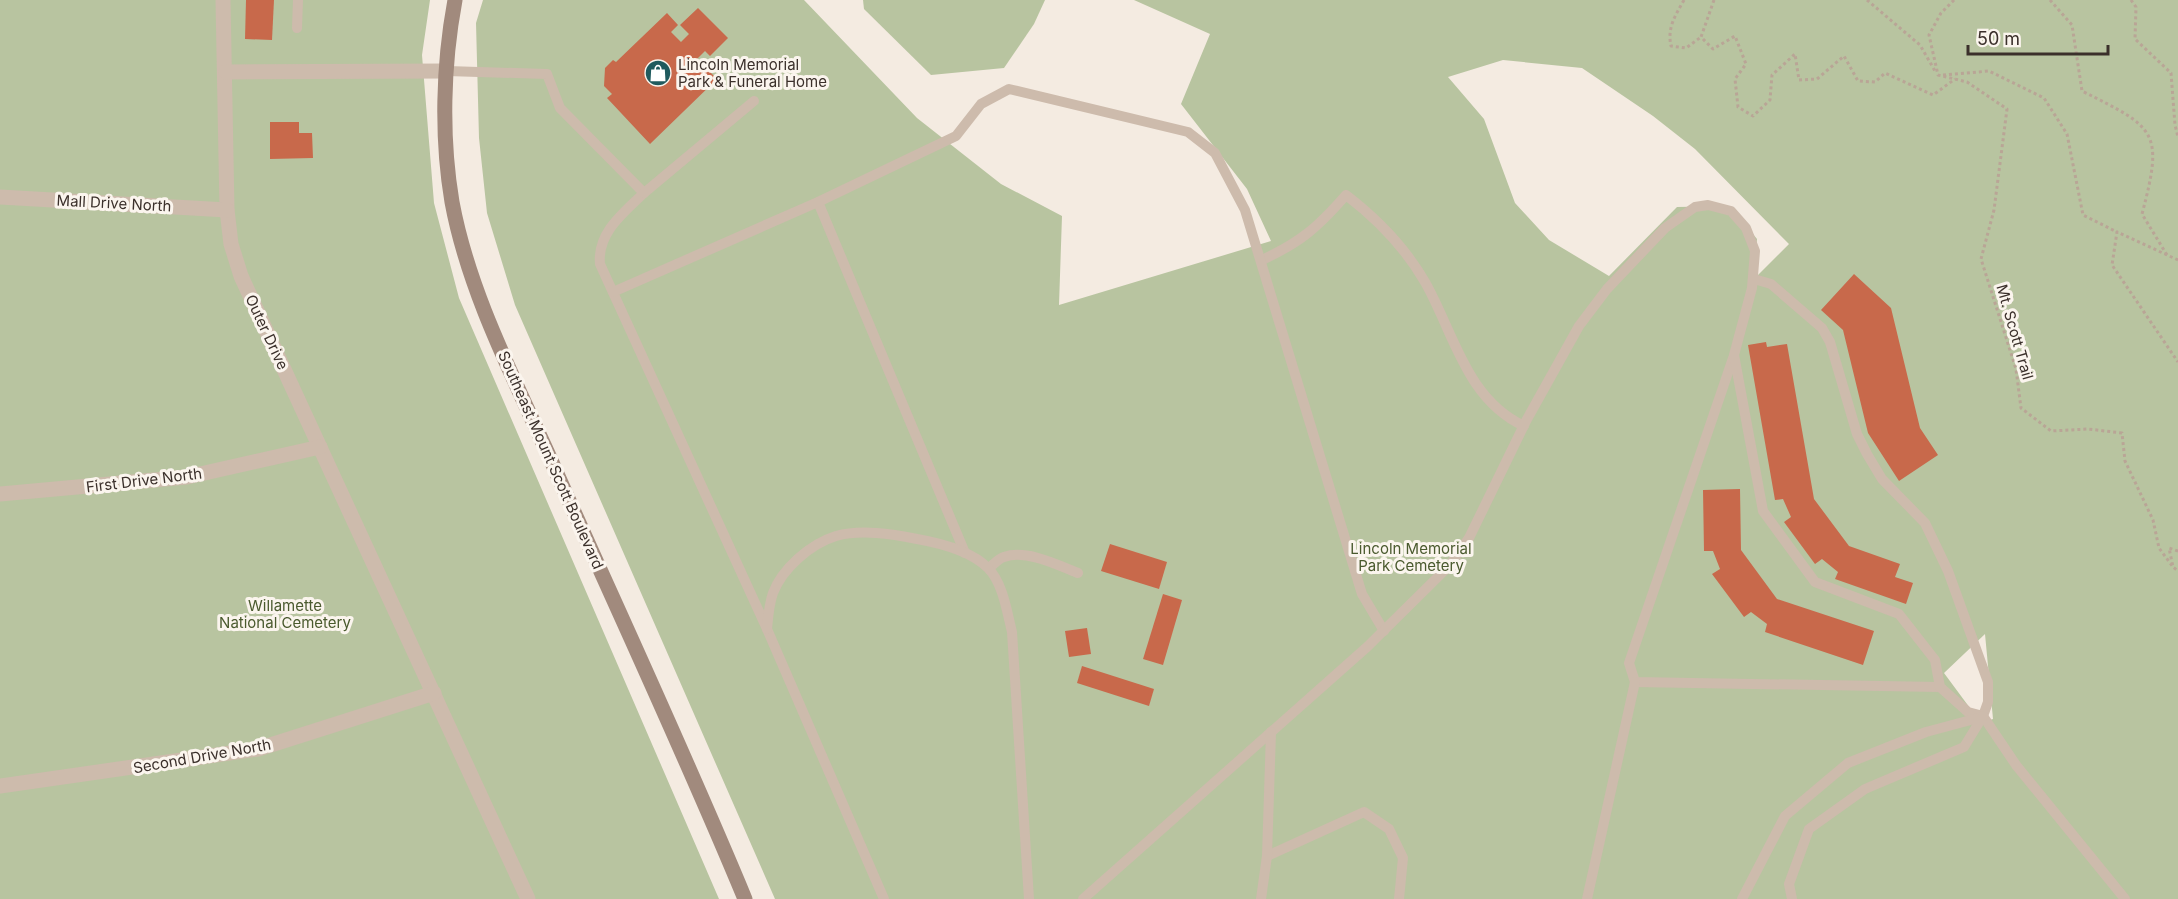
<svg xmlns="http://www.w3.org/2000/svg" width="2178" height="899" font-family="Inter,sans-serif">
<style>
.green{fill:#b8c4a0;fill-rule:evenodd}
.building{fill:#c8694b}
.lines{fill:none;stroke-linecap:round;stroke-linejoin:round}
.path{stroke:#b9a596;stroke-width:3;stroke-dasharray:3 3;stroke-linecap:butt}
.service{stroke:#cdbbac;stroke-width:10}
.minor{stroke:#cdbbac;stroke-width:15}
.secondary{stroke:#a18a7d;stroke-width:15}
.labels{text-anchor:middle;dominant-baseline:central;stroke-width:6;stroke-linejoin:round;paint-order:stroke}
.poi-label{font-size:15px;fill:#3b302b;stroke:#fbf5ee;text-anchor:start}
.street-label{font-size:15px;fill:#3b302b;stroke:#fbf5ee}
.park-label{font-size:15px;fill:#4a5a2e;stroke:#fbf5ee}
</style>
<rect width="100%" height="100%" fill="#f4ebe1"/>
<g class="green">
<path d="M0,0H430L422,55L434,203L459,298L719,899H0Z"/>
<path d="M483,0H804L917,118L1001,184L1062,216L1059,305L1271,241L1247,189L1181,104L1210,34L1134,0H2178V899H775L515,305L487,213L479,138L476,23ZM1503,60L1582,68L1653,116L1695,149L1789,244L1753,280L1757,239L1730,206L1677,207L1609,276L1549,240L1515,203L1484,119L1448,77ZM1985,634L1993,719L1981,723L1944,673Z"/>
<path d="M863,0H1045L1034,24L1004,68L931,75L864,9Z"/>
</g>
<g class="building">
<path d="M246,0H274L272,40L245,39Z"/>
<path d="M698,8L728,38L710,56L705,51L697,59L717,79L650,144L607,98L612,94L604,86L605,68L613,60L616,62L667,13L678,25L671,32L681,42L689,34L680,25Z"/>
<path d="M270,122H299V133H312L313,158L270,159Z"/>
<path d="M1854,274L1891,308L1920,428L1938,455L1899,481L1868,433L1843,330L1821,310Z"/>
<path d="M1766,342L1767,347L1787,344L1814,499L1849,546L1900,564L1895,577L1913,583L1906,604L1835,579L1838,572L1822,559L1815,564L1784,522L1791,517L1783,499L1775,500L1748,345Z"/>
<path d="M1740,489L1741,550L1777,599L1874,631L1863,665L1765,632L1767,624L1751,612L1744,617L1712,574L1720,569L1713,551H1704L1703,490Z"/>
<path d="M1110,544L1167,562L1159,589L1101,571Z"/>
<path d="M1163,594L1182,600L1163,665L1143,659Z"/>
<path d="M1087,628L1091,654L1069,657L1065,631Z"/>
<path d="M1082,666L1154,689L1149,706L1077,683Z"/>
</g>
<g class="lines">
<g class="path">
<path d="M1684,0C1675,16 1667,28 1671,46L1686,48L1701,37"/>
<path d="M1714,0L1701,37L1713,49L1735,36L1746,64L1735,79L1738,107L1753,116L1770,100L1772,75L1795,54L1799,80L1817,79L1844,56L1858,81L1875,82L1885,73L1933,95L1955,79"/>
<path d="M1867,0L1920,45L1935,71"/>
<path d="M1954,0L1941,13L1929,35L1938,75L1967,82L2007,109L1994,210L1981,259L2016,369L2021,408L2051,431L2088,429L2122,433L2125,461L2153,520L2159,548L2173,567"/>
<path d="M2050,0L2072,25L2082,91C2156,128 2164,131 2142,214L2167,255"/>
<path d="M2131,0L2136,7L2135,39L2171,73L2175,125L2178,137"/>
<path d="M1943,75L1989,71L2044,98L2067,134L2083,215L2117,232"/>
<path d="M2178,260L2117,232L2112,265L2178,362"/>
<path d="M2178,551L2169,548L2173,567L2178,571"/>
</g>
<g class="service">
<path d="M297,28L298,0"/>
<path d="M447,71L547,74L560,108L644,193C623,213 597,233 600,264L767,629L884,899"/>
<path d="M644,193L754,101"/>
<path d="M818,202L965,553"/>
<path d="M1262,260C1301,242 1318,227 1346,195C1376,218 1406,249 1425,282C1454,333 1466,399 1524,426"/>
<path d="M613,292L818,202L956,136L981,104L1009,89L1188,132L1215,153L1245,210L1362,594L1384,631"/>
<path d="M1733,358L1629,663L1635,682L1940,687"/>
<path d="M989,568C993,565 999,558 1004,557C1026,549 1058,565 1078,573"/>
<path d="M767,629C768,618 769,604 773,593C782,569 810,544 836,536C861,529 892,534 917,539C940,543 971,551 988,568C1003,583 1007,612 1012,632L1029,899"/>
<path d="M1983,716L2016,765L2125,899"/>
<path d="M1267,856L1364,812L1389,829L1403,858L1399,899"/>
<path d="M1083,899L1367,647L1450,565L1469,538L1526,421L1579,326L1607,289L1665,228L1695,207L1708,205L1731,211L1746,228L1755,251L1752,288L1734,355L1763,511L1815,582L1899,614L1935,660L1940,687L1968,712L1983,716L1988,702V682L1948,571L1925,523L1882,479L1867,454L1857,434L1830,342L1822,328L1771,284L1754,279"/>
<path d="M1261,899L1267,856L1271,732"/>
<path d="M1587,899L1635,682"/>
<path d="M1742,899L1785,816L1848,763L1926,732L1982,717"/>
<path d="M1792,899L1789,884L1809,829L1865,789L1964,747L1983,716"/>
</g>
<g class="minor">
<path d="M223,0L227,210L231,244L241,276L528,899"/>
<path d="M226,72L447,71"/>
<path d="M0,197L227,210"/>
<path d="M0,494L187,477L320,447"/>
<path d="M0,786L258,749L434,693"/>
</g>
<path class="secondary" d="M455,0C443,64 441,137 452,202C469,294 516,382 554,467C618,611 685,754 745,899"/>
</g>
<defs>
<symbol id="shop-disc" viewBox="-11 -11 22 22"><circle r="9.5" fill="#1f5a5e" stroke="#fbf5ee"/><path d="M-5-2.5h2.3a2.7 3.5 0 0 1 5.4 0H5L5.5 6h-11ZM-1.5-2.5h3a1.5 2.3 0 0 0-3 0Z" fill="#fff"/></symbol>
</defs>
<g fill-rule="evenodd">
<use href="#shop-disc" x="643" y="58" width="30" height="30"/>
</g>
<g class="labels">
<g class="poi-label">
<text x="678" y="64">Lincoln Memorial<tspan x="678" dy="17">Park &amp; Funeral Home</tspan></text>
</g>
<g class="street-label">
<text transform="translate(114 203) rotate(3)">Mall Drive North</text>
<text transform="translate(267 332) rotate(65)">Outer Drive</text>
<text transform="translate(2015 332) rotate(74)">Mt. Scott Trail</text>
<text transform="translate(551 460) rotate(66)">Southeast Mount Scott Boulevard</text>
<text transform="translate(144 480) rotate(-7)">First Drive North</text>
<text transform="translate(202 756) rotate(-10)">Second Drive North</text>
</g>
<g class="park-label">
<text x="1411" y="548">Lincoln Memorial<tspan x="1411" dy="17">Park Cemetery</tspan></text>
<text x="285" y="605">Willamette<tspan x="285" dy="17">National Cemetery</tspan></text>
</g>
</g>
<path d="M1968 45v9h140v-9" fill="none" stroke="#3b302b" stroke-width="3"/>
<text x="1977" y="45" font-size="18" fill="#3b302b" stroke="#fbf5ee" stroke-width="4.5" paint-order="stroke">50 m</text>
</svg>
